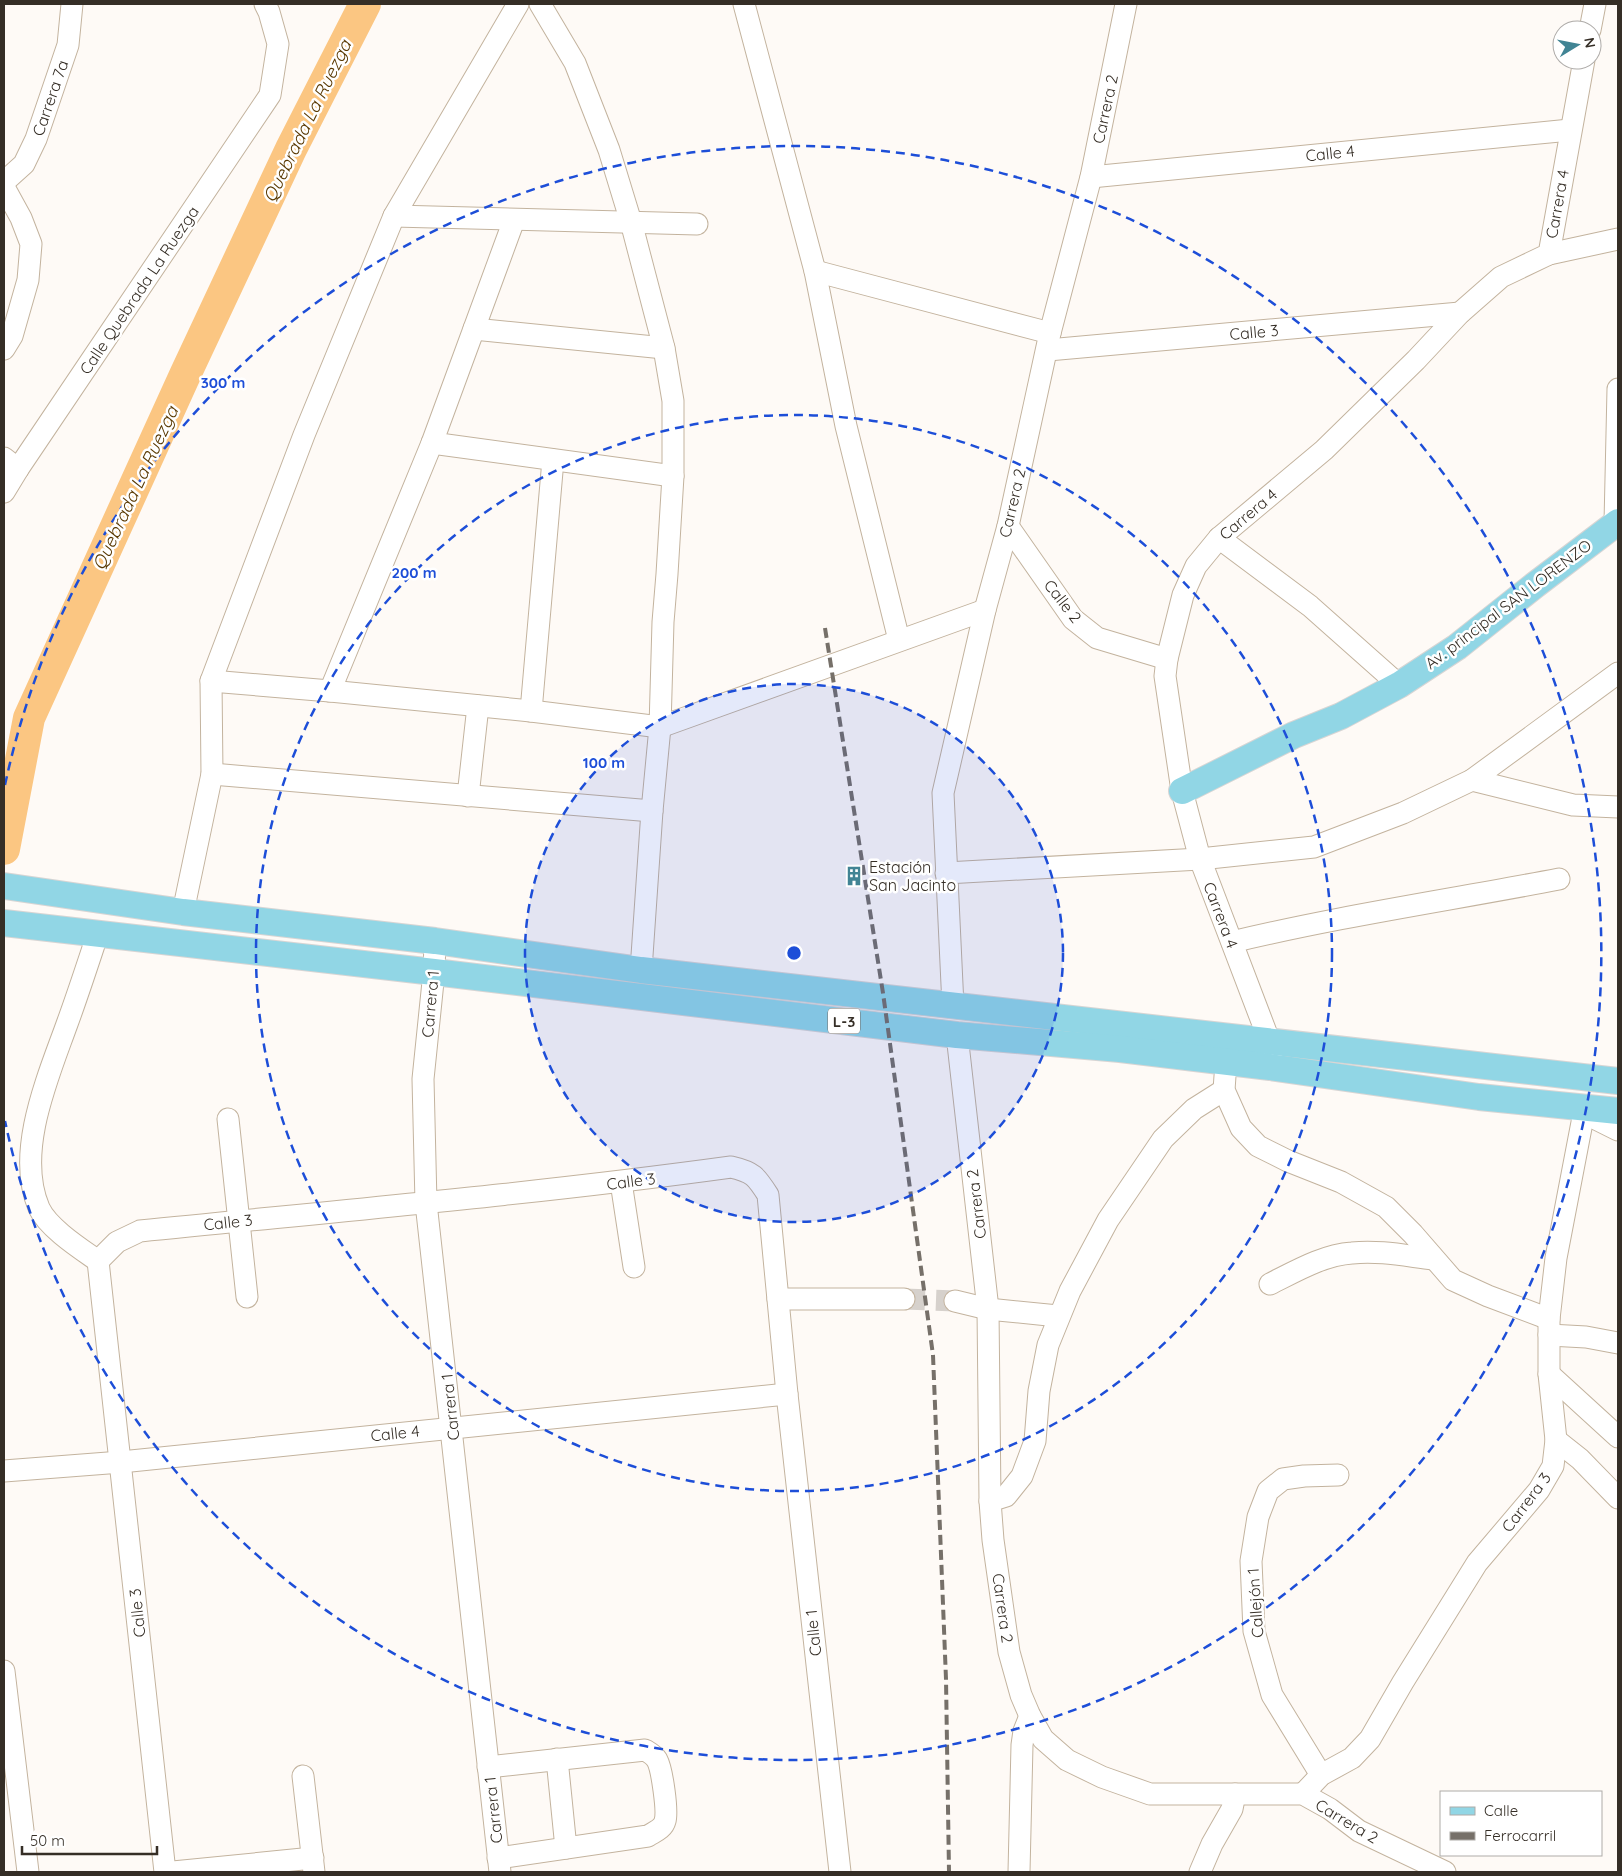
<svg xmlns="http://www.w3.org/2000/svg" width="1622" height="1876" font-family="Quicksand,sans-serif">
<style>
.lines{fill:none;stroke-linecap:round;stroke-linejoin:round}
.river{stroke:#fbc682;stroke-width:32}
.minor-tunnel{stroke:#d6d1cc;stroke-width:21;stroke-dasharray:21 11;stroke-linecap:butt}
.minor-casing{stroke:#c3b39e;stroke-width:23}
.major-casing{stroke:#d7d5d4;stroke-width:28}
.minor{stroke:#fff;stroke-width:21}
.major{stroke:#91d6e5;stroke-width:26}
.rail{stroke:#767069;stroke-width:4;stroke-dasharray:10 5;stroke-linecap:butt}
.ring{fill:none;stroke:#1d4ed8;stroke-width:2.5;stroke-dasharray:9 6}
.labels{text-anchor:middle;dominant-baseline:central;stroke-width:5;stroke-linejoin:round;paint-order:stroke}
.shield{fill:#fff;stroke:#726d67;stroke-width:1}
.shield-label{font-size:15px;font-weight:bold;fill:#352e26}
.street-label{font-size:16px;fill:#352e26;stroke:#fff}
.poi-label{font-size:16px;fill:#352e26;stroke:#fff;text-anchor:start}
.water-label{font-size:18px;font-style:italic;fill:#593800;stroke:#fff}
.centre{fill:#1d4ed8;stroke:#fff;stroke-width:2.5}
.ring-label{font-size:15px;text-anchor:middle;font-weight:bold;fill:#1d4ed8;stroke:#fff;stroke-width:5;stroke-linejoin:round;paint-order:stroke}
</style>
<rect width="100%" height="100%" fill="#fefaf6"/>
<g class="lines">
<path class="river" d="M4,849L29,718L185,375L291,149L365,4"/>
<path class="minor-tunnel" d="M904,1299L955,1301"/>
<defs>
<g id="minor">
<path d="M540,4L575,63L609,150L631,222L664,348L673,401V476L667,574L663,622L660,727L652,811L641,970"/>
<path d="M744,4L815,271L846,426L899,640"/>
<path d="M1590,30L1595,4"/>
<path d="M1091,177L1570,130"/>
<path d="M4,182L24,164L36,139L68,45L72,4"/>
<path d="M4,187L21,218L31,244L28,280L12,336L4,349"/>
<path d="M394,216L697,224"/>
<path d="M1549,254L1618,239"/>
<path d="M815,271L1050,333"/>
<path d="M474,329L664,348"/>
<path d="M1048,350L1460,313"/>
<path d="M432,443L673,476"/>
<path d="M4,458L18,469L270,95L278,44L269,12L265,4"/>
<path d="M4,492L18,469"/>
<path d="M1615,523L1618,389"/>
<path d="M1008,526L1073,619L1097,638L1167,659"/>
<path d="M1219,538L1310,606L1399,685"/>
<path d="M211,681L330,691L531,711L660,727L985,610"/>
<path d="M330,691L432,443L514,220"/>
<path d="M531,711L553,460"/>
<path d="M212,774L652,811"/>
<path d="M1472,780L1573,805L1618,807"/>
<path d="M468,796L478,706"/>
<path d="M946,873L1200,859L1314,847L1403,813L1472,780L1618,673"/>
<path d="M183,912L212,774L211,681L304,435L394,216L518,4"/>
<path d="M98,933C88,963 78,994 67,1024C48,1077 15,1152 39,1208C48,1228 81,1249 98,1261"/>
<path d="M435,941L434,972L423,1079L426,1203L500,1872"/>
<path d="M1232,942C1340,916 1450,900 1559,879"/>
<path d="M953,1006L943,793L985,610L1008,526L1050,333L1091,177L1126,4"/>
<path d="M957,1035L988,1309L990,1501L993,1540L1009,1652L1021,1695L1030,1716L1043,1739L1067,1760L1102,1777L1150,1794H1303L1330,1809L1359,1831L1445,1872"/>
<path d="M1272,1056L1269,1040L1200,859L1182,791L1165,676L1167,659L1183,595L1196,566L1219,538L1324,450L1416,360L1460,313L1501,277L1549,254L1584,60"/>
<path d="M1225,1076L1224,1090L1241,1128L1258,1146L1288,1161L1341,1182L1386,1207L1413,1234L1453,1280L1488,1296L1549,1319"/>
<path d="M1578,1110L1618,1130"/>
<path d="M228,1119L247,1297"/>
<path d="M621,1182L634,1267"/>
<path d="M1270,1284C1296,1271 1323,1255 1352,1253C1379,1250 1407,1256 1433,1259"/>
<path d="M778,1299H904"/>
<path d="M955,1301L988,1309L1058,1316"/>
<path d="M1549,1335L1586,1337L1618,1343"/>
<path d="M1549,1374L1618,1437"/>
<path d="M1556,1440L1580,1459L1618,1498"/>
<path d="M4,1471L121,1462L787,1394"/>
<path d="M990,1501L1006,1496L1022,1476L1035,1441L1039,1391L1048,1345L1070,1291L1108,1220L1163,1139L1194,1109L1224,1090"/>
<path d="M4,1671L28,1872"/>
<path d="M557,1759L566,1848"/>
<path d="M488,1767L645,1750C650,1753 654,1755 657,1760C662,1769 668,1811 665,1821C663,1829 654,1832 648,1836L498,1858"/>
<path d="M1321,1775L1272,1695L1254,1631L1251,1561L1258,1517L1268,1491L1283,1479L1304,1476L1338,1475"/>
<path d="M303,1776L314,1872"/>
<path d="M1303,1794L1321,1775L1352,1758L1370,1739L1403,1682L1477,1563L1539,1490L1553,1466L1556,1440L1549,1374V1319L1556,1258L1584,1112"/>
<path d="M165,1872L98,1261L117,1242L140,1231C337,1211 534,1194 731,1167C753,1172 756,1176 768,1195L787,1394L840,1872"/>
<path d="M173,1872L313,1858"/>
<path d="M1019,1872L1022,1745L1024,1731L1030,1716"/>
<path d="M1200,1872L1212,1844L1232,1809L1235,1794"/>
</g>
<g id="major">
<path d="M1182,791L1294,735L1341,716L1399,685L1457,647L1535,585L1618,522"/>
<path d="M4,886L183,912L435,941L641,970L1618,1081"/>
<path d="M4,923L434,972L957,1035L1120,1049L1270,1067L1479,1097L1618,1111"/>
</g>
</defs>
<use href="#minor" class="minor-casing"/>
<use href="#major" class="major-casing"/>
<use href="#minor" class="minor"/>
<use href="#major" class="major"/>
<path class="rail" d="M825,628L883,993L933,1355L946,1679L949,1872"/>
</g>
<circle cx="794" cy="953" r="269" fill="#1d4ed8" fill-opacity=".12"/>
<g class="ring">
<circle cx="794" cy="953" r="269"/>
<circle cx="794" cy="953" r="538"/>
<path d="M5 785A807 807 0 1 1 5 1121"/>
</g>
<defs>
<symbol id="building-bare" viewBox="-9 -9 18 18"><path d="M-4-6H4V6H1V3H-1V6H-4ZM-2.5-4.3h1.7v1.8h-1.7ZM.8-4.3h1.7v1.8H.8ZM-2.5-1h1.7V.8h-1.7ZM.8-1h1.7V.8H.8Z" fill="#418494" stroke="#fff" stroke-width="2.5" paint-order="stroke"/></symbol>
</defs>
<g fill-rule="evenodd">
<use href="#building-bare" x="840" y="862" width="28" height="28"/>
</g>
<g class="labels">
<rect class="shield" x="828" y="1008.5" width="32" height="25" rx="4"/>
<g class="shield-label">
<text x="844" y="1021">L-3</text>
</g>
<g class="street-label">
<text transform="translate(50 98) rotate(-71)">Carrera 7a</text>
<text transform="translate(1105 109) rotate(-78)">Carrera 2</text>
<text transform="translate(1330 153) rotate(-6)">Calle 4</text>
<text transform="translate(1557 204) rotate(-80)">Carrera 4</text>
<text transform="translate(139 290) rotate(-56)">Calle Quebrada La Ruezga</text>
<text transform="translate(1254 332) rotate(-5)">Calle 3</text>
<text transform="translate(1012 503) rotate(-77)">Carrera 2</text>
<text transform="translate(1248 514) rotate(-40)">Carrera 4</text>
<text transform="translate(1063 601) rotate(52)">Calle 2</text>
<text transform="translate(1508 604) rotate(-37)">Av. principal SAN LORENZO</text>
<text transform="translate(1221 915) rotate(69)">Carrera 4</text>
<text transform="translate(430 1004) rotate(-85)">Carrera 1</text>
<text transform="translate(631 1181) rotate(-7)">Calle 3</text>
<text transform="translate(976 1204) rotate(-97)">Carrera 2</text>
<text transform="translate(228 1222) rotate(-6)">Calle 3</text>
<text transform="translate(450 1407) rotate(-96)">Carrera 1</text>
<text transform="translate(395 1433) rotate(-6)">Calle 4</text>
<text transform="translate(1526 1502) rotate(-53)">Carrera 3</text>
<text transform="translate(1255 1603) rotate(-94)">Callejón 1</text>
<text transform="translate(1003 1608) rotate(82)">Carrera 2</text>
<text transform="translate(137 1613) rotate(-96)">Calle 3</text>
<text transform="translate(813 1633) rotate(-96)">Calle 1</text>
<text transform="translate(493 1810) rotate(-96)">Carrera 1</text>
<text transform="translate(1347 1821) rotate(31)">Carrera 2</text>
</g>
<g class="poi-label">
<text x="869" y="867">Estación<tspan x="869" dy="18">San Jacinto</tspan></text>
</g>
<g class="water-label">
<text transform="translate(307 121) rotate(-64)">Quebrada La Ruezga</text>
<text transform="translate(135 488) rotate(-65)">Quebrada La Ruezga</text>
</g>
</g>
<circle cx="794" cy="953" r="8" class="centre"/>
<g class="ring-label">
<text x="223" y="388">300 m</text>
<text x="414" y="578">200 m</text>
<text x="604" y="768">100 m</text>
</g>
<rect width="1622" height="1876" fill="none" stroke="#352e26" stroke-width="10"/>
<rect x="1440" y="1791" width="162" height="65" fill="#ffffff" stroke="#aeaba8"/>
<rect x="1450" y="1807" width="25" height="8" fill="#91d6e5" stroke="#aeaba8"/>
<text x="1484" y="1816" font-size="15" fill="#352e26">Calle</text>
<rect x="1450" y="1832" width="25" height="8" fill="#767069" stroke="#aeaba8"/>
<text x="1484" y="1841" font-size="15" fill="#352e26">Ferrocarril</text>
<g transform="translate(1577 45) rotate(80)"><circle r="24" fill="#ffffff" stroke="#aeaba8"/>
<path d="M0-4L9 19L0 12L-9 19Z" fill="#418494"/>
<text y="-8" font-size="14" font-weight="bold" text-anchor="middle" fill="#352e26">N</text>
</g>
<path d="M22 1846v8h135v-8" fill="none" stroke="#352e26" stroke-width="2.5"/>
<text x="30" y="1846" font-size="15" fill="#352e26" stroke="#ffffff" stroke-width="4" paint-order="stroke">50 m</text>
</svg>
